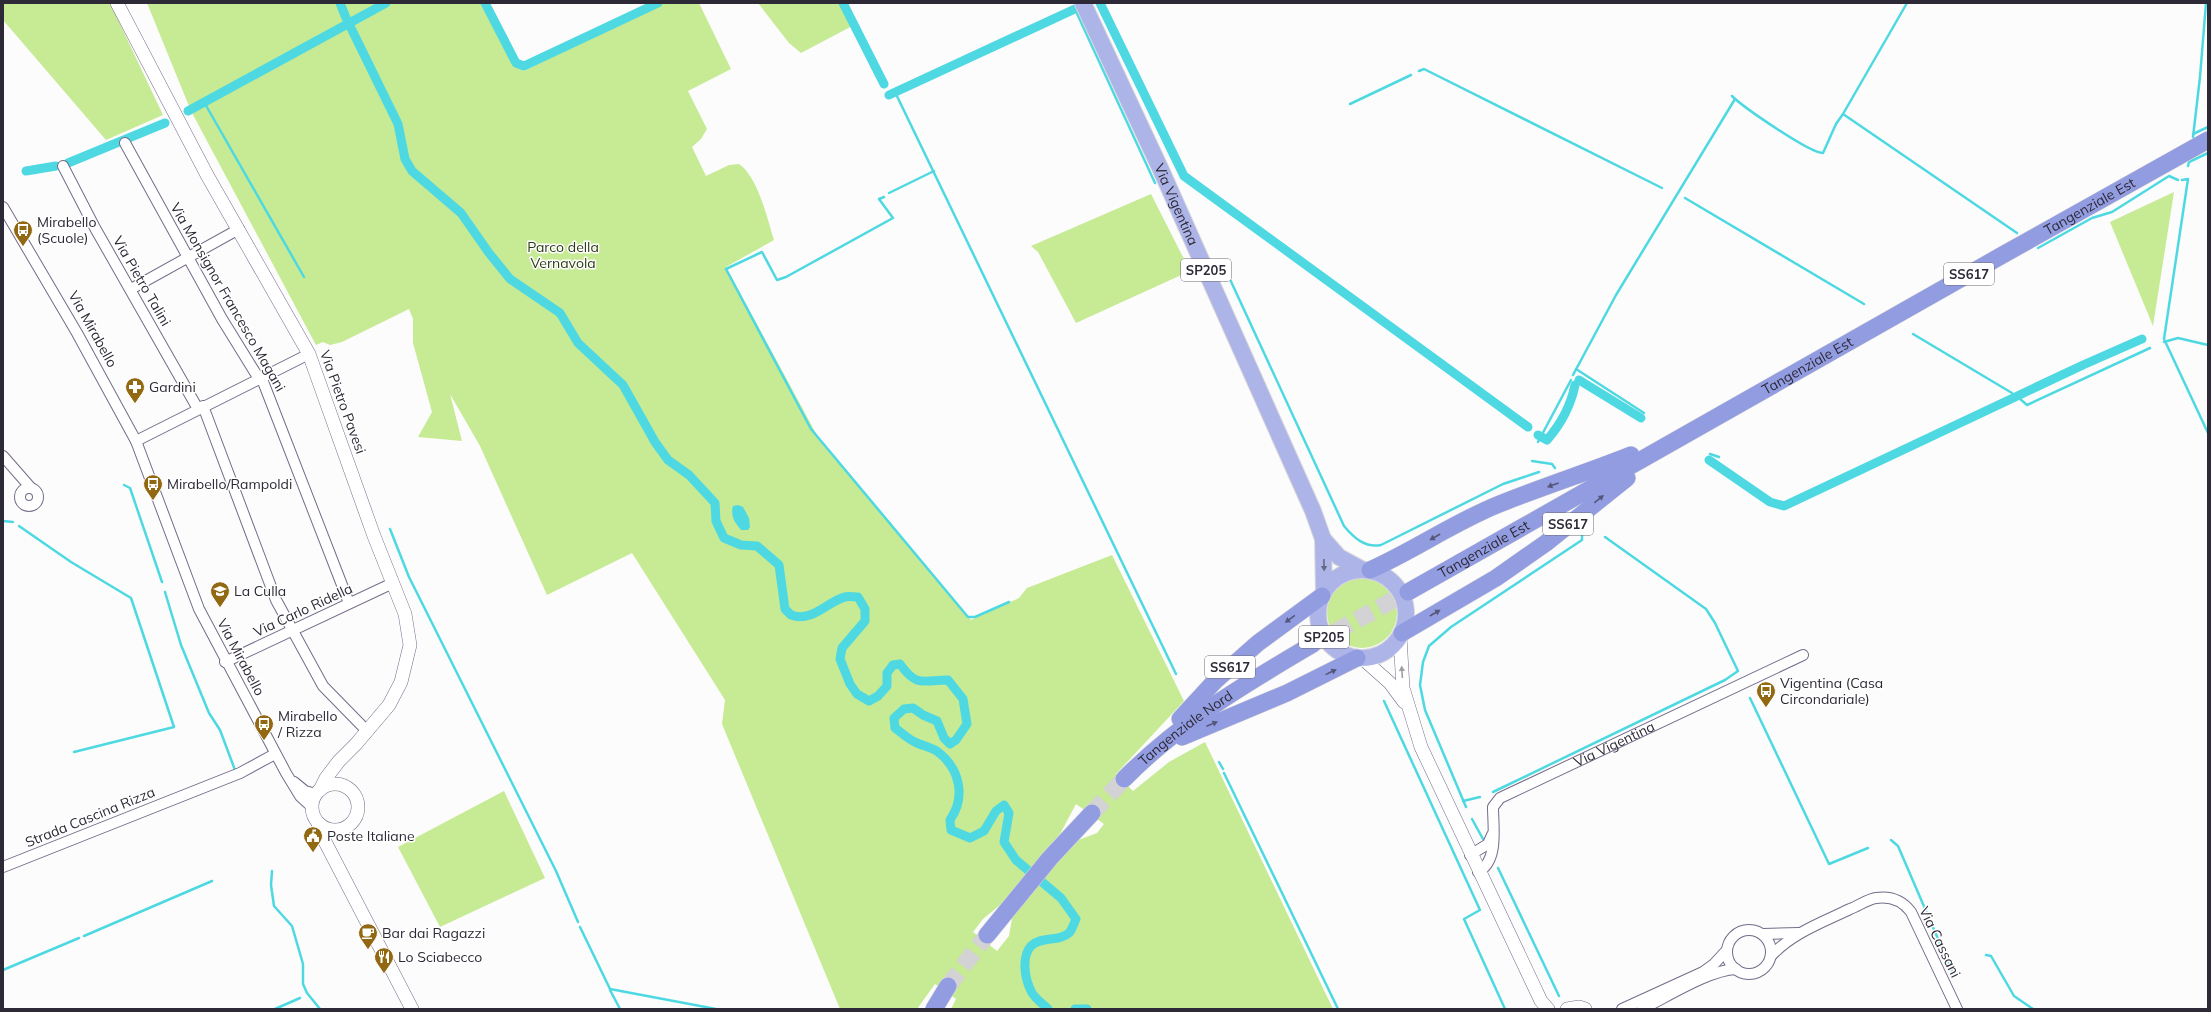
<svg xmlns="http://www.w3.org/2000/svg" width="2211" height="1012" font-family="Mulish,sans-serif">
<style>
.green{fill:#c7ea94;fill-rule:evenodd}
.water{fill:#4ed9e2}
.lines{fill:none;stroke-linecap:round;stroke-linejoin:round}
.stream{stroke:#4ed9e2;stroke-width:2.5}
.canal{stroke:#4ed9e2;stroke-width:9}
.trunk-tunnel{stroke:#d3d2d4;stroke-width:17;stroke-dasharray:17 8;stroke-linecap:butt}
.minor-casing{stroke:#766b89;stroke-width:12}
.tertiary-casing{stroke:#766b89;stroke-width:14}
.primary-casing{stroke:#d9d8db;stroke-width:18}
.trunk-casing{stroke:#d9d8db;stroke-width:18}
.minor{stroke:#fff;stroke-width:10}
.tertiary{stroke:#fff;stroke-width:13}
.primary{stroke:#adb5e8;stroke-width:16}
.trunk{stroke:#929ce0;stroke-width:17}
.oneway{fill:#55577a}
.oneway2{fill:#676886}
.oneway3{fill:#a09fa5}
.labels{text-anchor:middle;dominant-baseline:central;stroke-width:3;stroke-linejoin:round;paint-order:stroke}
.shield{fill:#fff;stroke:#6c6972;stroke-width:1}
.shield-label{font-size:13px;font-weight:bold;fill:#2d2936}
.street-label{font-size:14px;fill:#2d2936;stroke:#fff}
.poi-label{font-size:14px;fill:#2d2936;stroke:#fff;text-anchor:start}
.park-label{font-size:14px;fill:#2b3915;stroke:#fff}
</style>
<rect width="100%" height="100%" fill="#fcfcfc"/>
<g class="green">
<path d="M3,3H110L163,115L106,140L3,20Z"/>
<path d="M147,3H490L524,71L660,3H699L731,69L688,91L707,129L701,139L692,147L706,176L729,165L739,164C758,177 767,218 774,240L726,267L819,439L971,620L1019,598L1027,588L1112,555L1184,701L1116,774L1133,791L1169,762L1205,742L1333,1009H951L956,999L935,984L917,1009H840L722,724L725,700L632,553L547,595L480,446L450,394L462,441L418,437L432,412L413,343V319L409,309L342,342L330,345L323,342L316,345L191,111ZM1076,804L1104,824L1097,833L1073,842L1013,913L1009,936L997,951L973,932L983,919L1000,905L1060,834Z"/>
<path d="M758,3H845L856,24L801,53L789,43Z"/>
<path d="M2174,192L2153,326L2110,222Z"/>
<path d="M1151,194L1190,271L1076,323L1038,252L1031,246Z"/>
<circle cx="1362" cy="613" r="35"/>
<path d="M504,791L545,878L440,927L398,847Z"/>
</g>
<path class="water" d="M738,505L743,507L749,518L750,527L748,530H741C735,523 730,516 733,506Z"/>
<g class="lines">
<g class="stream">
<path d="M1074,7L1155,183"/>
<path d="M1419,71L1424,69L1662,188"/>
<path d="M895,92L1176,674"/>
<path d="M1732,96C1743,107 1811,154 1823,153L1836,124L1843,114L1907,3"/>
<path d="M204,102L304,277"/>
<path d="M1350,104L1411,75"/>
<path d="M1843,114L2017,233"/>
<path d="M2193,134L2208,127"/>
<path d="M2193,137L2200,77L2206,3"/>
<path d="M2188,166L2189,162L2208,153"/>
<path d="M2182,180L2188,179L2164,339L2208,433"/>
<path d="M889,193L934,171"/>
<path d="M884,197L879,199L893,218L786,277L777,280L762,252L726,269L811,429L968,617H975L1009,602"/>
<path d="M1685,198L1864,304"/>
<path d="M2038,248L2092,218L2112,212L2169,176L2178,180"/>
<path d="M1222,262L1344,526C1354,538 1365,548 1381,545L1503,484L1539,472"/>
<path d="M1913,334L2012,393"/>
<path d="M2164,342L2178,338L2208,345"/>
<path d="M1576,369L1644,413"/>
<path d="M1573,375L1616,295L1735,99"/>
<path d="M2019,398L2027,405L2150,348"/>
<path d="M1538,442L1571,380"/>
<path d="M1710,454L1719,457"/>
<path d="M1532,461L1552,464L1555,468"/>
<path d="M124,485L130,488L162,582"/>
<path d="M3,521L13,522"/>
<path d="M19,526L71,562L131,598L174,727L74,752"/>
<path d="M390,529L409,577L556,871L578,922"/>
<path d="M165,592L181,645L209,713L220,730L235,770"/>
<path d="M1750,698L1829,864L1868,848"/>
<path d="M1384,701L1480,910L1464,919L1505,1009"/>
<path d="M1219,762L1223,769"/>
<path d="M1224,773L1338,1009"/>
<path d="M1493,792L1725,680L1738,671L1715,623L1706,609L1605,537"/>
<path d="M1463,801L1480,797"/>
<path d="M1466,807L1425,710L1420,685L1423,662L1429,646L1451,627L1582,540V534"/>
<path d="M1472,819L1483,839"/>
<path d="M1891,840L1898,846L1954,976"/>
<path d="M1498,868L1559,996"/>
<path d="M272,871L271,885L274,906L292,926L303,964V984L307,993L320,1009"/>
<path d="M580,927L610,989L716,1009"/>
<path d="M84,936L212,881"/>
<path d="M1986,955L1991,956L2014,996L2033,1009"/>
<path d="M3,970L79,938"/>
<path d="M610,990L620,1009"/>
<path d="M275,1009L300,998"/>
</g>
<g class="canal">
<path d="M340,3L346,18"/>
<path d="M485,3L516,63L524,66L658,3"/>
<path d="M843,3L884,84"/>
<path d="M1100,3L1184,176L1528,427"/>
<path d="M351,28L398,124L405,159L412,171L461,213L489,253L510,279L560,313L578,343L623,385L655,442L668,460L689,475L715,503L716,521L724,538L741,545L757,546L779,565L785,609L791,615C812,623 828,601 845,597C849,596 854,597 858,597L865,609V621L842,648L840,659L850,684L857,694L869,701L878,696L887,686V673L893,665L900,664C917,688 923,680 948,680L963,699L967,724L956,740L950,744L944,738L937,721L923,715L913,708L904,709L894,718L895,728C902,733 908,739 915,742C922,746 932,747 938,752C960,769 966,797 950,820L951,830L970,838L984,831L996,811L1004,805L1009,813L1004,842L1016,860L1061,898L1076,919C1074,923 1072,930 1069,933C1059,942 1041,936 1031,946C1021,957 1025,979 1031,991C1034,998 1043,1004 1048,1009"/>
<path d="M889,95L1077,8"/>
<path d="M188,111L386,3"/>
<path d="M68,163L165,123"/>
<path d="M26,171L56,166"/>
<path d="M1579,380L1641,418"/>
<path d="M1538,435L1547,440C1560,425 1571,405 1575,385"/>
<path d="M1709,460L1770,502L1784,506L2083,365L2142,339"/>
<path d="M1075,1009H1087"/>
</g>
<g class="trunk-tunnel">
<path d="M1313,644L1408,592"/>
<path d="M1092,813L1124,779"/>
<path d="M948,986L987,935"/>
</g>
<defs>
<g id="minor">
<path d="M125,143L222,319L256,374L262,379L349,603"/>
<path d="M63,166L95,228L198,409"/>
<path d="M3,207L77,333L136,441L199,609L286,773L300,796L312,807"/>
<path d="M131,289L239,229"/>
<path d="M203,406L276,600L323,686L367,731"/>
<path d="M136,441L309,354"/>
<path d="M3,456L31,488"/>
<circle cx="29" cy="497" r="9"/>
<path d="M225,662L393,583"/>
<path d="M294,782L305,791L316,794"/>
<path d="M1470,855L1488,844L1492,835"/>
<path d="M3,867L240,773L275,754"/>
<path id="s1" d="M1478,872C1499,861 1493,827 1493,807L1500,798L1803,655"/>
<circle cx="1749" cy="952" r="22"/>
<path d="M1763,934L1799,933"/>
<path d="M1771,956C1792,933 1823,922 1850,909C1858,906 1868,899 1876,898C1890,896 1902,900 1911,912L1957,1009"/>
<path d="M1622,1009L1703,972L1714,964L1727,950"/>
<path d="M1642,1009C1667,997 1709,970 1736,969"/>
</g>
<g id="tertiary">
<path d="M117,3L207,175L309,354L374,536L405,614L410,645L401,682L389,705L356,744L339,761L326,778L320,790"/>
<path d="M1400,637L1403,688L1421,747L1541,1001L1548,1009"/>
<path d="M1363,659L1390,683L1404,702"/>
<circle cx="335" cy="807" r="23"/>
<path d="M318,823L321,834L412,1009"/>
<path d="M1567,1009L1579,1007L1585,1009"/>
</g>
<g id="primary">
<path id="s2" d="M1083,3L1161,170L1313,511L1323,539L1324,592"/>
<path d="M1323,539L1339,557L1363,570"/>
<circle cx="1362" cy="614" r="44"/>
</g>
<g id="trunk">
<path d="M1370,570C1413,551 1453,523 1497,505C1541,487 1586,473 1631,455"/>
<path id="s3" d="M1408,592L1999,257L2208,140"/>
<path d="M1402,633L1496,578L1546,543L1627,478"/>
<path d="M1180,719L1215,681L1258,643L1322,596"/>
<path d="M1182,737L1287,693L1357,658"/>
<path id="s4" d="M1124,779C1179,723 1245,684 1313,644"/>
<path d="M987,935L1050,858L1092,813"/>
<path d="M934,1009L948,986"/>
</g>
</defs>
<use href="#minor" class="minor-casing"/>
<use href="#tertiary" class="tertiary-casing"/>
<use href="#primary" class="primary-casing"/>
<use href="#trunk" class="trunk-casing"/>
<use href="#minor" class="minor"/>
<use href="#tertiary" class="tertiary"/>
<use href="#primary" class="primary"/>
<use href="#trunk" class="trunk"/>
</g>
<defs><path id="oneway-solid" d="M-6-.8H1V-3.2L6.5 0L1 3.2V.8H-6Z"/></defs>
<g class="oneway">
<use href="#oneway-solid" transform="translate(1553 485) rotate(160)"/>
<use href="#oneway-solid" transform="translate(1599 499) rotate(-39)"/>
<use href="#oneway-solid" transform="translate(1435 537) rotate(150)"/>
<use href="#oneway-solid" transform="translate(1435 613) rotate(-30)"/>
<use href="#oneway-solid" transform="translate(1290 619) rotate(144)"/>
<use href="#oneway-solid" transform="translate(1331 672) rotate(-26)"/>
<use href="#oneway-solid" transform="translate(1212 724) rotate(-22)"/>
</g>
<use class="oneway2" href="#oneway-solid" transform="translate(1324 565) rotate(89)"/>
<use class="oneway3" href="#oneway-solid" transform="translate(1402 672) rotate(-94)"/>
<defs>
<symbol id="bus-pin" viewBox="-11 -11 22 30"><path d="M0 17L-7.5 6A9.5 9.5 0 1 1 7.5 6Z" fill="#926912" stroke="#fff"/><path d="M-5-6H5V4H4V6H2V4H-2V6H-4V4H-5ZM-3.5-4V0h7V-4ZM-3.5 1.2v1.5H-2V1.2ZM2 1.2v1.5H3.5V1.2Z" fill="#fff"/></symbol>
<symbol id="pharmacy-pin" viewBox="-11 -11 22 30"><path d="M0 17L-7.5 6A9.5 9.5 0 1 1 7.5 6Z" fill="#926912" stroke="#fff"/><path d="M-2-6h4v4h4v4h-4v4h-4v-4h-4v-4h4Z" fill="#fff"/></symbol>
<symbol id="school-pin" viewBox="-11 -11 22 30"><path d="M0 17L-7.5 6A9.5 9.5 0 1 1 7.5 6Z" fill="#926912" stroke="#fff"/><path d="M0-5L7-2L0 1L-7-2ZM-4 1L0 2.5L4 1V4Q0 6-4 4Z" fill="#fff"/></symbol>
<symbol id="civic-pin" viewBox="-11 -11 22 30"><path d="M0 17L-7.5 6A9.5 9.5 0 1 1 7.5 6Z" fill="#926912" stroke="#fff"/><path d="M-.6-6.5H3V-4.5H.6V-3L4-1V1h2V6H-6V1h2V-1L-.6-3ZM-1.2 2.5V6h2.4V2.5Z" fill="#fff"/></symbol>
<symbol id="cafe-pin" viewBox="-11 -11 22 30"><path d="M0 17L-7.5 6A9.5 9.5 0 1 1 7.5 6Z" fill="#926912" stroke="#fff"/><path d="M-5.5-4.5H6V0H3Q3 3.5 0 3.5H-2.5Q-5.5 3.5-5.5 0ZM3-3.2v2h1.7v-2ZM-6 4.5H4V6H-6Z" fill="#fff"/></symbol>
<symbol id="restaurant-pin" viewBox="-11 -11 22 30"><path d="M0 17L-7.5 6A9.5 9.5 0 1 1 7.5 6Z" fill="#926912" stroke="#fff"/><path d="M-5-6h1v4h1v-4h1v4h1v-4h1v5L-1.5 .5V6h-2V.5L-5-1ZM5-6V6H3V1.5H1.5Q1.5-4 5-6Z" fill="#fff"/></symbol>
</defs>
<g fill-rule="evenodd">
<use href="#bus-pin" x="12" y="219" width="22" height="30"/>
<use href="#pharmacy-pin" x="124" y="376" width="22" height="30"/>
<use href="#bus-pin" x="142" y="473" width="22" height="30"/>
<use href="#school-pin" x="209" y="580" width="22" height="30"/>
<use href="#bus-pin" x="1755" y="680" width="22" height="30"/>
<use href="#bus-pin" x="253" y="713" width="22" height="30"/>
<use href="#civic-pin" x="302" y="825" width="22" height="30"/>
<use href="#cafe-pin" x="357" y="922" width="22" height="30"/>
<use href="#restaurant-pin" x="373" y="946" width="22" height="30"/>
</g>
<g class="labels">
<g class="shield">
<rect x="1181" y="259" width="50" height="22" rx="3"/>
<rect x="1944" y="263" width="50" height="22" rx="3"/>
<rect x="1543" y="513" width="50" height="22" rx="3"/>
<rect x="1299" y="626" width="50" height="22" rx="3"/>
<rect x="1205" y="656" width="50" height="22" rx="3"/>
</g>
<g class="shield-label">
<text x="1206" y="270">SP205</text>
<text x="1969" y="274">SS617</text>
<text x="1568" y="524">SS617</text>
<text x="1324" y="637">SP205</text>
<text x="1230" y="667">SS617</text>
</g>
<g class="street-label">
<text stroke="none"><textPath href="#s2" startOffset="222">Via Vigentina</textPath></text>
<text stroke="none"><textPath href="#s3" startOffset="783">Tangenziale Est</textPath></text>
<text transform="translate(142 281) rotate(60)">Via Pietro Talini</text>
<text transform="translate(228 297) rotate(60)">Via Monsignor Francesco Magani</text>
<text transform="translate(93 329) rotate(61)">Via Mirabello</text>
<text stroke="none"><textPath href="#s3" startOffset="459">Tangenziale Est</textPath></text>
<text transform="translate(343 402) rotate(70)">Via Pietro Pavesi</text>
<text stroke="none"><textPath href="#s3" startOffset="87">Tangenziale Est</textPath></text>
<text transform="translate(303 610) rotate(-25)">Via Carlo Ridella</text>
<text transform="translate(241 657) rotate(62)">Via Mirabello</text>
<text stroke="none"><textPath href="#s4" startOffset="80">Tangenziale Nord</textPath></text>
<text stroke="none"><textPath href="#s1" startOffset="208">Via Vigentina</textPath></text>
<text transform="translate(90 817) rotate(-22)">Strada Cascina Rizza</text>
<text transform="translate(1940 942) rotate(64)">Via Cassani</text>
</g>
<g class="poi-label">
<text x="37" y="222">Mirabello<tspan x="37" dy="16">(Scuole)</tspan></text>
<text x="149" y="387">Gardini</text>
<text x="167" y="484">Mirabello/Rampoldi</text>
<text x="234" y="591">La Culla</text>
<text x="1780" y="683">Vigentina (Casa<tspan x="1780" dy="16">Circondariale)</tspan></text>
<text x="278" y="716">Mirabello<tspan x="278" dy="16">/ Rizza</tspan></text>
<text x="327" y="836">Poste Italiane</text>
<text x="382" y="933">Bar dai Ragazzi</text>
<text x="398" y="957">Lo Sciabecco</text>
</g>
<g class="park-label">
<text x="563" y="247">Parco della<tspan x="563" dy="16">Vernavola</tspan></text>
</g>
</g>
<rect width="2211" height="1012" fill="none" stroke="#2d2936" stroke-width="8"/>
</svg>
